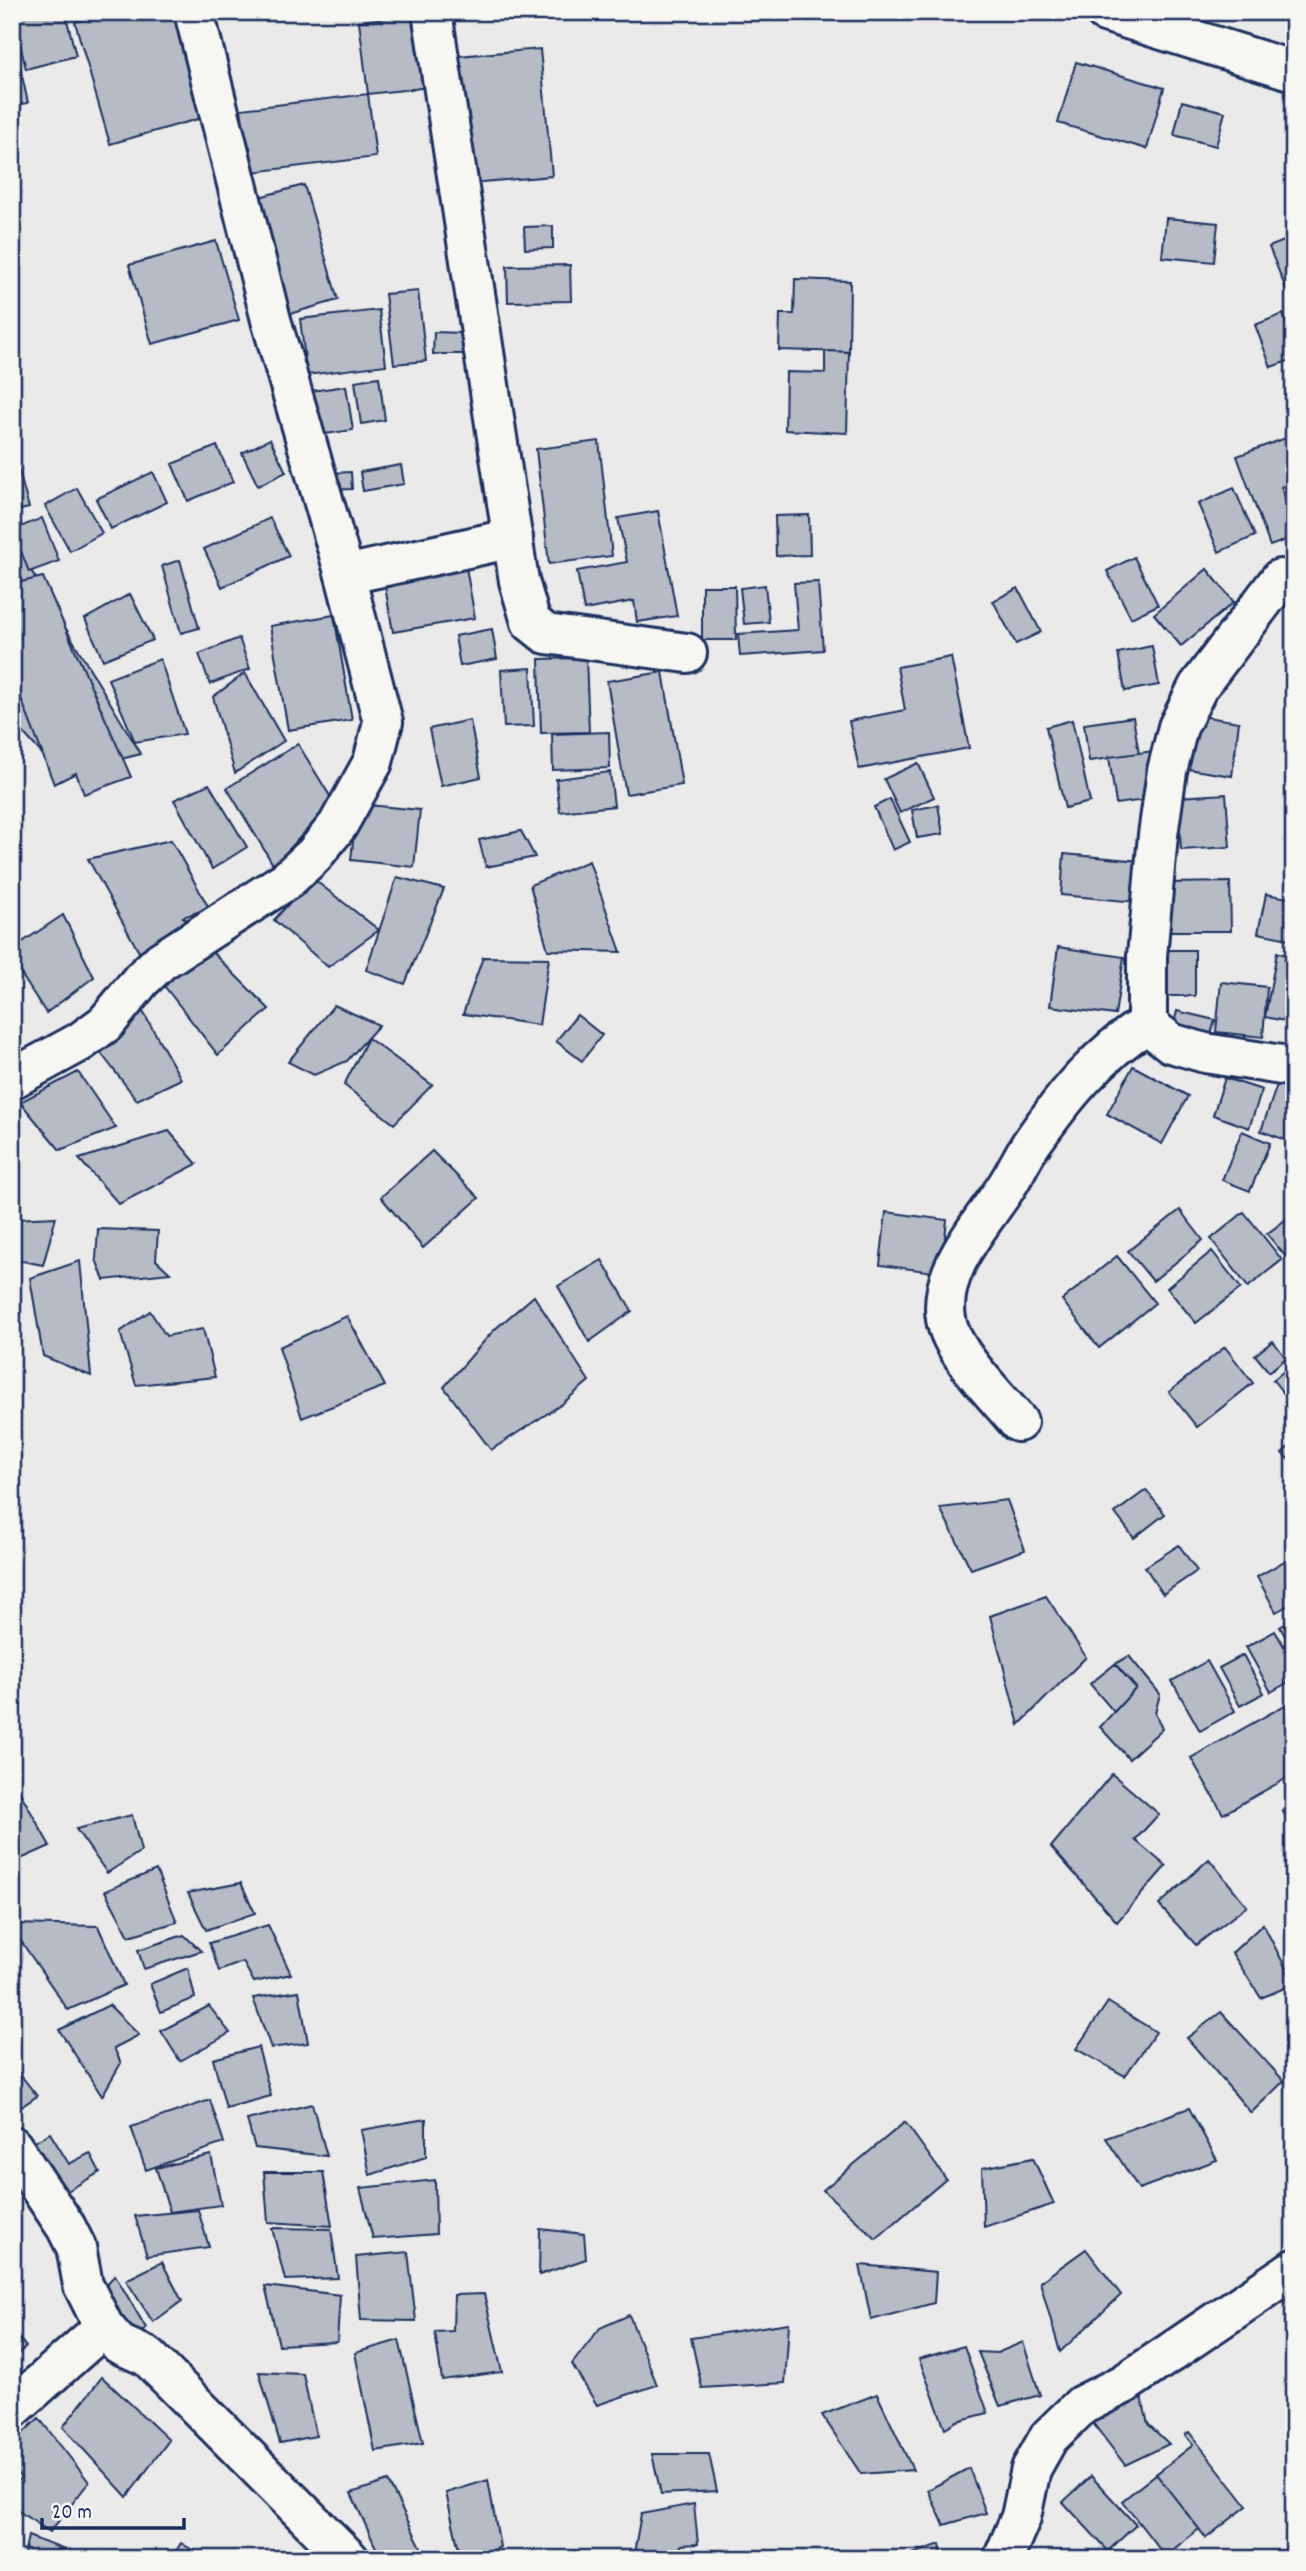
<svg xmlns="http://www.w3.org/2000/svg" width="1306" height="2571" font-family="Dekko,sans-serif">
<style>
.building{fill:#b6bbc6;stroke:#1b2f5e;stroke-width:2}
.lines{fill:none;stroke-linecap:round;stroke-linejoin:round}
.minor-casing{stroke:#1b2f5e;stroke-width:44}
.highway-casing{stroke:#1b2f5e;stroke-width:44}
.minor{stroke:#f6f6f2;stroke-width:38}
.highway{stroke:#f6f6f2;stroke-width:38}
</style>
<rect width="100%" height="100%" fill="#e9eae9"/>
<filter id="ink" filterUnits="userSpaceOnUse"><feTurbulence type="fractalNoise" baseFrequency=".0143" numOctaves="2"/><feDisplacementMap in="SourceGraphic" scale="14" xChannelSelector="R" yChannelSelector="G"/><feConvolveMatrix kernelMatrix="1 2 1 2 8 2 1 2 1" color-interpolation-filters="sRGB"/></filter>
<g filter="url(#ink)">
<g class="building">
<path d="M12,12H65L76,56L26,69Z"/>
<path d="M108,12H182L212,115L110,144L75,22Z"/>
<path d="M430,13L439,86L368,94L359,21Z"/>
<path d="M12,29L21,71L12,73Z"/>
<path d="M540,49L552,176L470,183L458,56Z"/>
<path d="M1076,62L1164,88L1147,149L1058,123Z"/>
<path d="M21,71L28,103L12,106V73Z"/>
<path d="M368,94L376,157L253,172L250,147L246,148L241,109Z"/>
<path d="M1182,101L1225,112L1216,146L1174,135Z"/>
<path d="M304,185L338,300L286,315L252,199Z"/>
<path d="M1166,218L1218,223L1214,262L1162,257Z"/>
<path d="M553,226V248L525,249L524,227Z"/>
<path d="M1294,237V309L1269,247Z"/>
<path d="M216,241L239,320L152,344L129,265Z"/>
<path d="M570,265L571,301L508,302L507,266Z"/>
<path d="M795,279L850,281L849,352L779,350L780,314H794Z"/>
<path d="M418,291L426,361L394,364L385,294Z"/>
<path d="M379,310L386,365L307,375L300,319Z"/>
<path d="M1283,314L1286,323L1294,321V359L1271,367L1255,325Z"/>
<path d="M434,332L463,333V354H433Z"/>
<path d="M825,351L849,352L847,433L785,430L786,372L825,373Z"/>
<path d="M379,377L385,420L361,424L355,381Z"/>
<path d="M346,386L353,430L318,435L311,391Z"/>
<path d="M1294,435V483L1281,487L1294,520V537L1270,546L1237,456Z"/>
<path d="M270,439L286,472L258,486L242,453Z"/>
<path d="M599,441L612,556L549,564L536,449Z"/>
<path d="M12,446L29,508L12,512Z"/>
<path d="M217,446L233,482L188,501L172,464Z"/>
<path d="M401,465L404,484L363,491L360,472Z"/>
<path d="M153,472L167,502L111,529L96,499Z"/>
<path d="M351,472L352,489L330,490L329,473Z"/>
<path d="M12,488L32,572L141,754L60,774L12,720Z"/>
<path d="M77,488L102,533L70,551L45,506Z"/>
<path d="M1234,488L1255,536L1219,552L1198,504Z"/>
<path d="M658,511L677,616L637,622L634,601L584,610L577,571L627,562L618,518Z"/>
<path d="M809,515L810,555L776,556L775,516Z"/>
<path d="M42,518L59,561L29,572L13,530Z"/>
<path d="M270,518L289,556L222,587L204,549Z"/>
<path d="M1134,557L1158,605L1131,618L1107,571Z"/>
<path d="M180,560L199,628L181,633L162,566Z"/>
<path d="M465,562L475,618L393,632L383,575Z"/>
<path d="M1207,569L1234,602L1181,646L1154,614Z"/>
<path d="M43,577L131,777L84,794L76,773L54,784L12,675V584Z"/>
<path d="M818,582L823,650L740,656L738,634L798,630L794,583Z"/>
<path d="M765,585L769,622L744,624L740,588Z"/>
<path d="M702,586H735L736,640H702Z"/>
<path d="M1018,588L1041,632L1016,644L993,601Z"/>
<path d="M130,594L153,640L103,660L85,619Z"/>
<path d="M334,615L352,720L288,730L270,626Z"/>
<path d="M492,629L497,659L460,666L455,636Z"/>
<path d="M239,638L250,669L210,684L199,654Z"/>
<path d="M1152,646L1159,685L1125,691L1118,653Z"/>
<path d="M951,657L969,748L859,769L849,721L905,710L897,667Z"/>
<path d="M586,658L589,732L541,733L539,659Z"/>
<path d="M160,659L185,734L135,742L108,679Z"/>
<path d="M531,668L534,726L504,727L501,670Z"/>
<path d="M663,672L682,785L626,794L607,681Z"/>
<path d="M245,673L284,741L235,773L213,697Z"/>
<path d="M1194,715L1239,722L1232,776L1187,769Z"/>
<path d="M1133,717L1139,754L1089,761L1084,724Z"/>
<path d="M470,720L481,777L441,786L429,729Z"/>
<path d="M1072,720L1090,802L1065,808L1046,727Z"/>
<path d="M609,732L610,768L553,770L552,734Z"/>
<path d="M298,744L333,801L274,866L227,788Z"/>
<path d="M1153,751L1160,798L1116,804L1109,757Z"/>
<path d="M918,763L934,797L900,813L884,779Z"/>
<path d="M610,772L614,806L560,812L556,779Z"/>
<path d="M209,784L247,847L212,869L174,800Z"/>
<path d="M1226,794L1230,847L1181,850L1178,797Z"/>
<path d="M890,799L910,842L893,850L874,807Z"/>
<path d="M357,804L420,810L414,867L351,860Z"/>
<path d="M938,805L943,834L917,838L912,810Z"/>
<path d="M521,831L535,857L486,867L479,840Z"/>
<path d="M171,840L209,908L183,917L195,926L140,954L88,859Z"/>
<path d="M1064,854L1140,861L1137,902L1061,895Z"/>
<path d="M589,861L621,952L548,950L530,885Z"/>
<path d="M397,877L444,889L405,984L366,970Z"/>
<path d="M312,878L379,930L328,967L274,920Z"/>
<path d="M1230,882L1231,931H1168L1167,883Z"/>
<path d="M1266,894L1294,899V940L1258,933Z"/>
<path d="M63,915L94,977L46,1013L12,960V949Z"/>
<path d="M201,941L269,1009L218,1055L158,978Z"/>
<path d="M1058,947L1124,957L1115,1015L1050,1006Z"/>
<rect x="1164" y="950" width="31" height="46"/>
<path d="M1277,952L1294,958V1023L1265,1017Z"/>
<path d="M483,957L549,958L539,1025L463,1014Z"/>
<path d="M1221,982L1267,987L1263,1037L1216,1032Z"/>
<path d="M334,1005L379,1025L347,1061L314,1075L288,1062Z"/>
<path d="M142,1010L181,1079L137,1100L97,1048Z"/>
<path d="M1177,1011L1215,1020L1210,1038L1173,1028Z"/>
<path d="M577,1015L602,1035L582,1061L556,1041Z"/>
<path d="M368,1038L432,1085L394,1124L344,1085Z"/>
<path d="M1133,1066L1188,1096L1162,1144L1107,1114Z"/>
<path d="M78,1072L116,1128L60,1150L20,1102Z"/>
<path d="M1225,1078L1262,1090L1249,1128L1213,1115Z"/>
<path d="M1278,1082L1294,1088V1143L1261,1131Z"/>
<path d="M169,1131L197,1164L119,1204L79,1159Z"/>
<path d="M1242,1131L1270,1143L1250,1191L1222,1180Z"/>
<path d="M432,1151L479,1198L423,1248L381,1197Z"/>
<path d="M1180,1210L1203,1240L1153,1281L1128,1251Z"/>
<path d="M886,1212L947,1220L941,1273L880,1265Z"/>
<path d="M1244,1212L1282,1260L1248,1287L1211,1239Z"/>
<path d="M1294,1213V1267L1267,1234Z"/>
<path d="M56,1217L43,1265L12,1259V1219Z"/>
<path d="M98,1229L158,1231L156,1260L170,1273L104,1280L96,1259Z"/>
<path d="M1212,1251L1241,1288L1196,1323L1167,1288Z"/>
<path d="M1117,1256L1155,1303L1099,1348L1062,1300Z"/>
<path d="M602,1260L632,1311L589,1342L558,1286Z"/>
<path d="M80,1261L91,1376L43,1356L30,1278Z"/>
<path d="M534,1296L589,1381L562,1404L491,1450L444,1387L494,1330Z"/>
<path d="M150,1311L166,1336L203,1329L215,1377L136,1385L120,1332Z"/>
<path d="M347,1316L385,1386L302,1418L279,1347Z"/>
<path d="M1273,1341L1286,1358L1269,1372L1255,1355Z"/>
<path d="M1225,1347L1253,1383L1197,1427L1169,1392Z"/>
<path d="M1294,1363V1393L1288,1399L1273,1380Z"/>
<path d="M1294,1442V1465L1282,1453Z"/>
<path d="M1146,1490L1165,1514L1134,1538L1115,1513Z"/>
<path d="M1007,1500L1025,1550L971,1569L940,1508Z"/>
<path d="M1179,1545L1197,1571L1163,1594L1145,1567Z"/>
<path d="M1293,1556L1294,1602L1276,1612L1257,1577Z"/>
<path d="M1046,1596L1086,1657L1019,1725L990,1616Z"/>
<path d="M1294,1619V1652L1280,1627Z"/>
<path d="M1275,1631L1294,1663V1679L1271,1692L1246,1647Z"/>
<path d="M1243,1655L1264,1693L1240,1706L1219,1668Z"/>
<path d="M1129,1656L1160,1694L1155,1713L1162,1729L1129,1759L1100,1727L1136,1688L1115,1664Z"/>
<path d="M1207,1661L1235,1711L1200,1731L1172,1681Z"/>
<path d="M1115,1664L1136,1688L1114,1712L1090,1684Z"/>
<path d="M1294,1700V1774L1223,1814L1191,1758Z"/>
<path d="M1112,1774L1159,1814L1135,1840L1166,1866L1117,1922L1051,1847Z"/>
<path d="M12,1778L50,1846L12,1863Z"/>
<path d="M1294,1803V1830L1282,1810Z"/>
<path d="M132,1815L141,1851L107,1873L76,1829Z"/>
<path d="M1209,1859L1247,1906L1196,1945L1159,1905Z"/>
<path d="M156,1870L177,1922L129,1936L105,1891Z"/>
<path d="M241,1883L255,1913L206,1930L188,1893Z"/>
<path d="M1294,1904V1962L1287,1908Z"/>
<path d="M12,1924L98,1926L124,1985L68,2010L12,1928Z"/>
<path d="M1263,1924L1294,1984L1261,1998L1232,1953Z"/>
<path d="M268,1925L291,1974L254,1982L243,1962L219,1971L209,1943Z"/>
<path d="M184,1935L201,1951L144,1969L138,1950Z"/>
<path d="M188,1968L195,1998L161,2012L150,1984Z"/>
<path d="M299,1991L308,2043L271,2048L253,1998Z"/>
<path d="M1108,2002L1156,2032L1125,2076L1076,2049Z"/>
<path d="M109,2005L139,2035L114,2048L121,2063L102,2096L59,2030Z"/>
<path d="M209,2006L230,2033L180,2061L161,2031Z"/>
<path d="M1221,2012L1284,2081L1251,2113L1187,2038Z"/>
<path d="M258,2047L271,2096L226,2108L213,2059Z"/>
<path d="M12,2064L37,2096L12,2113Z"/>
<path d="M210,2100L224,2143L146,2170L131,2127Z"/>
<path d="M312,2104L327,2156L255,2148L247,2120Z"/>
<path d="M1189,2108L1217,2160L1139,2189L1106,2138Z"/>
<path d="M426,2119V2157L370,2175L361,2130Z"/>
<path d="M905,2122L946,2179L876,2239L823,2190Z"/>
<path d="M50,2133L69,2164L90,2153L100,2172L57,2197L28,2146Z"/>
<path d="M211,2155L221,2205L170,2212L156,2168Z"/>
<path d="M1033,2158L1054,2204L984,2227L982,2168Z"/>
<path d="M264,2172H323L332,2226L268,2222Z"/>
<path d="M435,2180L436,2234L373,2239L360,2188Z"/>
<path d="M198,2210L209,2247L147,2256L135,2216Z"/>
<path d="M272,2228L331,2229L338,2278L285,2280Z"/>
<path d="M540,2229L584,2234L586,2259L539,2275Z"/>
<path d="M1086,2249L1121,2295L1060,2352L1040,2282Z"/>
<path d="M408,2252L416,2321L361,2320L356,2257Z"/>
<path d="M162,2262L182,2301L153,2322L126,2280Z"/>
<path d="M860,2265L936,2272L934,2303L871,2320Z"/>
<path d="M115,2275L146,2328L126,2343L93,2299Z"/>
<path d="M265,2286L340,2295L337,2342L279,2345Z"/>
<path d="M484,2294L502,2372L442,2380L435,2332L453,2331L454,2295Z"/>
<path d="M629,2315L657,2385L597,2405L572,2364L600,2328Z"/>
<path d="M789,2323L785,2383L702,2388L691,2338Z"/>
<path d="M12,2330L26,2347L12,2359Z"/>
<path d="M399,2340L423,2443L375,2451L355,2353Z"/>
<path d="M1023,2342L1040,2395L1000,2406L978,2352L997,2353Z"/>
<path d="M964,2346L988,2413L957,2421L945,2428L919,2359Z"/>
<path d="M259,2372L303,2374L316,2436L280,2443Z"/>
<path d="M102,2377L169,2440L127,2497L63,2427Z"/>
<path d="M877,2394L913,2470L861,2474L822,2415Z"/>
<path d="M1141,2395L1148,2424L1169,2444L1125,2465L1089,2418Z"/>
<path d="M39,2418L89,2482L50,2532L12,2507V2489L21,2477L12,2470V2443Z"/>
<path d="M1189,2432L1247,2506L1206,2538L1156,2474L1193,2445L1185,2435Z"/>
<path d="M652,2454H709L717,2491L661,2494Z"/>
<path d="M969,2468L986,2513L944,2525L928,2490Z"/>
<path d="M1156,2474L1199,2529L1165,2556L1122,2501Z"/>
<path d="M1091,2476L1136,2525L1108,2551L1063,2502Z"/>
<path d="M488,2480L500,2547L477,2559H461L446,2493Z"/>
<path d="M388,2481L426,2557L381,2559L351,2493Z"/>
<path d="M694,2504L698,2544L681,2545L678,2559H633L641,2514Z"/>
<path d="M28,2536L88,2559H23Z"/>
<path d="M181,2543L207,2559H171Z"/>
<path d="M940,2544L943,2559H899Z"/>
</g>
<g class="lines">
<defs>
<g id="minor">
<path d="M432,12L519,581L531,622L546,634L687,653"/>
<path d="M345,575L513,538"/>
<path d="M1280,579L1198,687L1178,727L1167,771L1158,835L1147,956V1024L1171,1043L1205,1053L1294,1067"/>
<path d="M12,1079L80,1042L106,1023L141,980L161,961L287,880L314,855L338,825L373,762L383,722L345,575L271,320L194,12"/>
<path d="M1018,1422C996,1395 951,1352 946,1319C938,1270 981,1225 1006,1187C1016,1172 1023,1155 1033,1141C1064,1097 1100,1052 1147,1024"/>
<path d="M12,2146L66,2227L76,2247L83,2285L104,2327L119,2344L148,2357L349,2559"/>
<path d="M12,2409L104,2327"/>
<path d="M1003,2559L1021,2517L1031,2469L1049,2437L1082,2405L1124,2384L1294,2269"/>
</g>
<path id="highway" d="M1105,12L1294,71"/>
</defs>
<use href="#minor" class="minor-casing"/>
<use href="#highway" class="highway-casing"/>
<use href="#minor" class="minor"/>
<use href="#highway" class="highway"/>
</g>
</g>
<rect width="1306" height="2571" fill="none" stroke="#f6f6f2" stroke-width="42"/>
<rect x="21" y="21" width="1264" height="2529" fill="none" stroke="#1b2f5e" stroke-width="2.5" filter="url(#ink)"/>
<path d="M42 2518v10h142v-10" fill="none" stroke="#1b2f5e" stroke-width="3.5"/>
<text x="52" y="2518" font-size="21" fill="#1b2f5e" stroke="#f6f6f2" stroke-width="5" paint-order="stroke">20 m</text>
</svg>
